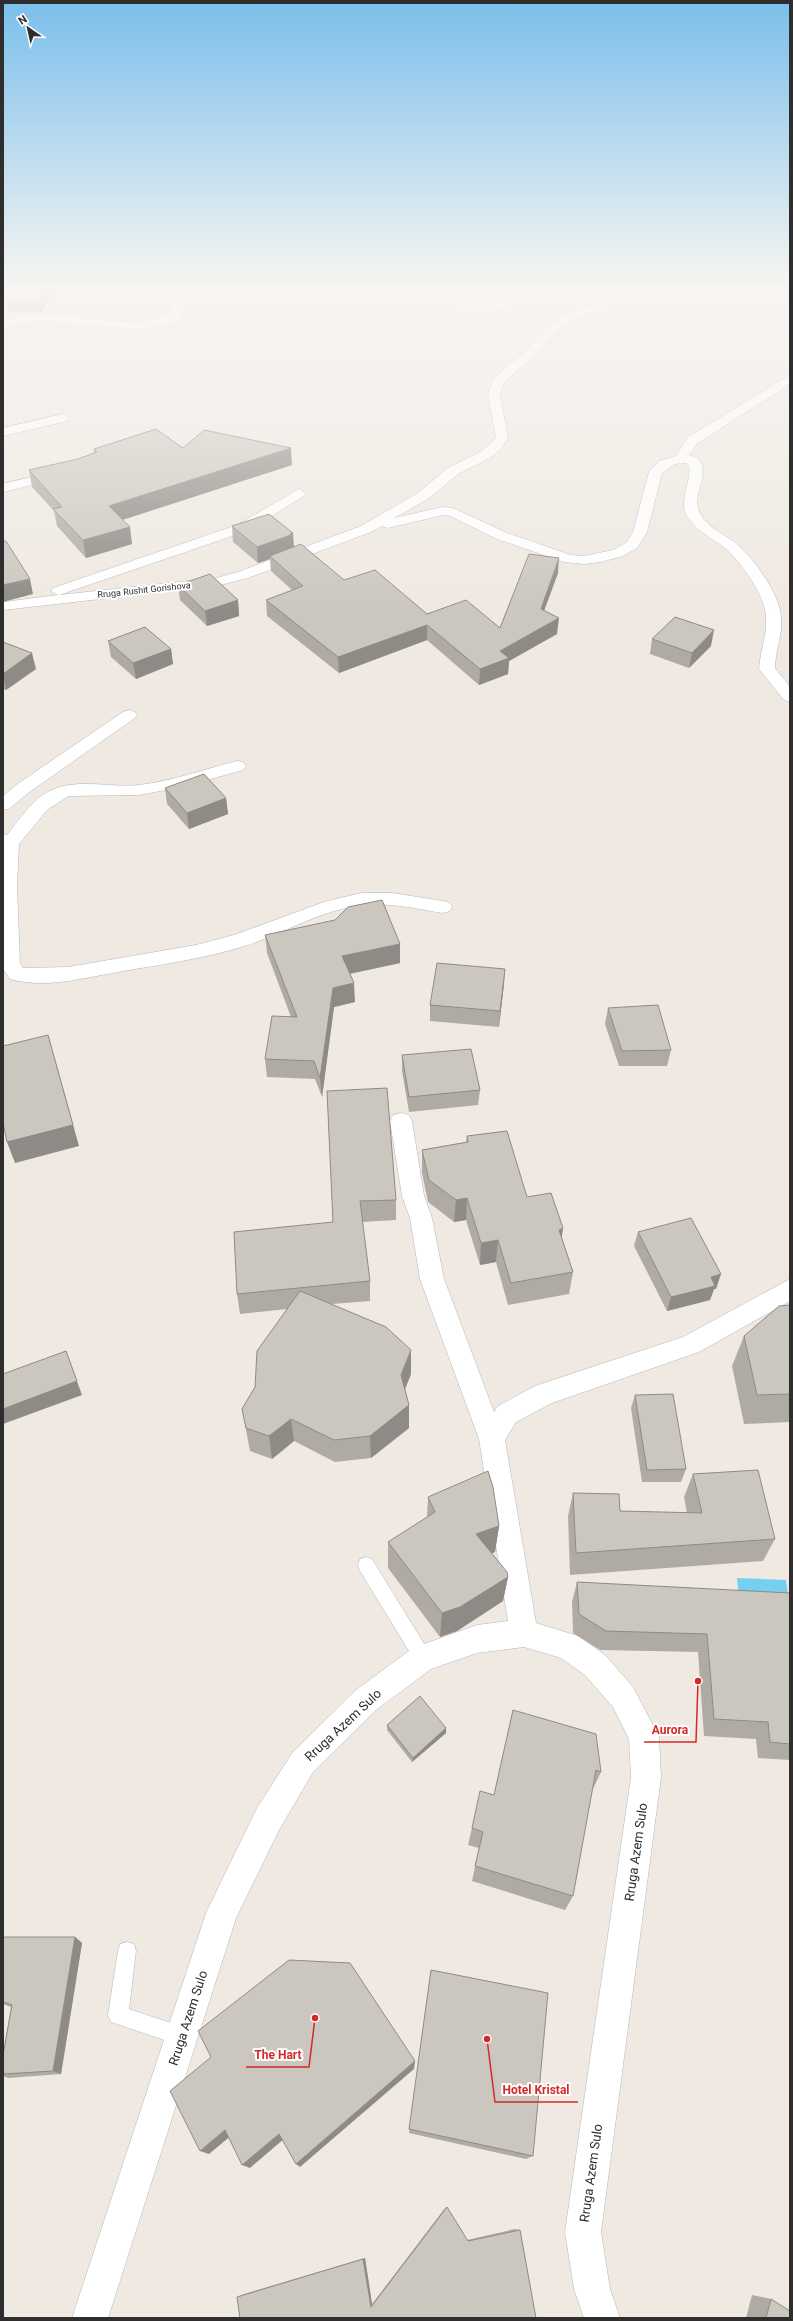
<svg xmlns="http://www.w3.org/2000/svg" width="793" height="2321" font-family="Roboto,sans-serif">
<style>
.water{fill:#75cff0}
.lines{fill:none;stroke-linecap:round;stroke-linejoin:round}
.lane-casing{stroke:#b4b7c1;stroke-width:1}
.street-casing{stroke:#b4b7c1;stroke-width:1}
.lane{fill:#fff;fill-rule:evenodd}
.street{fill:#fff;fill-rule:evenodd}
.wall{fill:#afaba4}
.shaded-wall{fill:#8e8b86}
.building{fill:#cbc7bf;stroke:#8e8b86}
.labels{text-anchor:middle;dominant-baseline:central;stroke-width:4;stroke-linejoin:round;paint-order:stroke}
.far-street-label{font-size:9px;fill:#2e2e2e;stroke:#fff}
.near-street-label{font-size:13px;fill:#2e2e2e;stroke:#fff}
.leader{fill:none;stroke:#d62828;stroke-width:1.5}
.callout-dot{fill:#d62828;stroke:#fff;stroke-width:1.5}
.callout-label{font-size:12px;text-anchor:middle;font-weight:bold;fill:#d62828;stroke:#fff;stroke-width:4;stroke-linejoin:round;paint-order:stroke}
</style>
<rect width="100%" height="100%" fill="#efe9e1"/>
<path class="water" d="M737,1578L786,1580L789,1603L739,1601Z"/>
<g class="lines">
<defs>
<g id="lane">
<path d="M366,1557L372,1559L429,1652L431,1658L429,1664L423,1666L417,1664L360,1571L358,1565L360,1559Z"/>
<path d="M127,1942L134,1944L136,1951L129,2009L189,2029L192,2036L189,2043L182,2046L111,2022L108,2015L118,1951L120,1944Z"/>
</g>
<g id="street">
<path d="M474,285H486L466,306L468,309L478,308L553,287L612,285L607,288L554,293L479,314H460L454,308L455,305Z"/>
<path d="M648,285H665L595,310L558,329L530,360L504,382L500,394L508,438L501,449L490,458L458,474L428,499L394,518L443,507L453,508L507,533L571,555L584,556L613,550L627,542L633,532L649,472L659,461L676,456L688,437L790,375V384L698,443L689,455C717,462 693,491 698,508C702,524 720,532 733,541C751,554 780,594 781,617C783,634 775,651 775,668L790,687V702L784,700L759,669C760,652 767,635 766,618C766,596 741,562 725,548C711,537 695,531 686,514C678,499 697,469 686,463L675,464L662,473L647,532L637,548L623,556L601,562L584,564L564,562L497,539L450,516L443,515L388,528L382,526L371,532L248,578L216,586L3,610V602L58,595L51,591L53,588L237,525L299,489L306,493L304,496L247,531L59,595L216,578L238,572L361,526L418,493L448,468L480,452L496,438L488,394L494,378L522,354L550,325L564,316Z"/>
<path d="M179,287L184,290L183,315C165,339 81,323 55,322C37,321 20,322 3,325V319C26,314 50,314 74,317C107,320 140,327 171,313L174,290Z"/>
<path d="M63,414L67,415L69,418L67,421L3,436V428Z"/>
<path d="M60,470L67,474L65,477L3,492V484Z"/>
<path d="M129,710L135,712L137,715L135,718L28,793L9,809L3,810V796L16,785L123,712Z"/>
<path d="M237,761L243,762L246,766L243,770L182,787L139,795L69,796L48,809L19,844L17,886L20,963L23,968L68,967L196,945L234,935L324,902L361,893H392L443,901L450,903L452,907L450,911L443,913C417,909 389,902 362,905C322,910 286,932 248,945C205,959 162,964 118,972C83,978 45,989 10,979L3,969V834L7,835C20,819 32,799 52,790C78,778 111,788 139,785C173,781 205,769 237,761Z"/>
<path d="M401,1113L409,1115L412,1121L424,1196L432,1218L444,1279L494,1412L498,1406L535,1386L683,1337L790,1279V1301L699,1352L552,1403L516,1422L505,1440L536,1623L578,1636L605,1655L633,1687L659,1737L661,1777L601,2232L610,2289L620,2318H584L574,2289L565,2232L631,1777L629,1739L613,1707L585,1675L561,1658L524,1647L477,1653L431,1669L376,1710L313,1772L279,1830L236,1918L108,2318H72L206,1913L257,1808L293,1752L356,1690L413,1648L477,1625L508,1621L479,1439L420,1279L410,1218L402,1196L390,1121L393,1115Z"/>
</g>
</defs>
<use href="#lane" class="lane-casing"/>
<use href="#street" class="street-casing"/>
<use href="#lane" class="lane"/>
<use href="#street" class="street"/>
</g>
<g class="wall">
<path d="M55,289L41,313L8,312L6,300Z"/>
<path d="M183,448L292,465L123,520L132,544L86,558L57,526L54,511L32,487L29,470L78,459L94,453V449Z"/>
<path d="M232,526L294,547L344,580L427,614L500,628L558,573L544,611L557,634L509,661L508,674L479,685L427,640L339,673L267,616L266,600L292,590L271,571L270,559L258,563L233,542Z"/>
<path d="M178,585L238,600L239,616L207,626L180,600Z"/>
<path d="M652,639L711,646L689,668L650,654Z"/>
<path d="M108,641L171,649L173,664L136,679L111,657Z"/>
<path d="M3,642L36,669L6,690L3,689Z"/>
<path d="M165,788L226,798L228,814L189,829L167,804Z"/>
<path d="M265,935L400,963L350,974L355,1002L334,1007L322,1097L315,1079L267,1077L265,1059L291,1017L267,953Z"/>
<path d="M504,984L499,1027L430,1021V1005Z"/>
<path d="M608,1008L671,1050L667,1066H619L605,1024Z"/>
<path d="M402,1055L480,1090L478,1105L409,1112L402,1071Z"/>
<path d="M327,1091L396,1200V1220L362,1222L370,1281V1301L332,1304L411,1374L405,1389L409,1405V1428L371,1458L335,1462L294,1441L272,1459L250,1451L242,1409L255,1387L287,1309L240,1314L237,1294L333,1222Z"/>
<path d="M467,1136L527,1197L562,1238L573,1272L569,1294L508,1305L496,1262L480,1265L466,1220L454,1222L428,1202L422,1173V1150L466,1142Z"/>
<path d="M638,1232L716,1289H714L710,1300L667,1311L634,1246Z"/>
<path d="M790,1305V1422L744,1424L732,1366L744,1336Z"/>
<path d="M635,1395L686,1469L681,1482H642L631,1408Z"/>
<path d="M693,1474L775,1539L763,1561L570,1575L568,1516L573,1493L620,1511L687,1513L684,1497Z"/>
<path d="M428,1497L499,1526L495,1552L492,1553L508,1577L503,1601L457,1631L440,1637L388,1568V1542L427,1517Z"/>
<path d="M577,1582L790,1593V1760L758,1758L756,1739L704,1736L698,1652L600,1650L573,1633L572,1602Z"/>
<path d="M513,1710L601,1772L592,1791L573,1896L565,1910L472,1881L479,1848L468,1845L472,1828L494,1795Z"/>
<path d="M387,1725L446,1733L412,1762L387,1730Z"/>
<path d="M3,1937H75L82,1943L61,2074L8,2078L3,2076V2055L11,2007L3,2004Z"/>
<path d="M431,1970L533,2156L526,2159L409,2133Z"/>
<path d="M447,2207L467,2240L515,2229L520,2230L536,2318H240L237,2297L244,2294L365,2258L372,2304L445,2208Z"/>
<path d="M752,2295L771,2299L790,2318H746Z"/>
</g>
<g class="shaded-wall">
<path d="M48,285H55V289L41,313L39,301Z"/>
<path d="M291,448L292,465L112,523L109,506Z"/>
<path d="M130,527L132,544L86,558L83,540Z"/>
<path d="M293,533L294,548L270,556V559L258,563L257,547Z"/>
<path d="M559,558L558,573L539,624L541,609Z"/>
<path d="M30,579L33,594L3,602V585Z"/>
<path d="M238,600L239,616L207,626L205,611Z"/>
<path d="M559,618L557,634L509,661L508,674L479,685L480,669L500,651Z"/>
<path d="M427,625V640L339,673L338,657Z"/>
<path d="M714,630L711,646L689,668L692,653Z"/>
<path d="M171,649L173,664L136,679L133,663Z"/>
<path d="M32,653L36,669L6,690L3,677V674Z"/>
<path d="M226,798L228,814L189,829L187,813Z"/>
<path d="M400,944V963L343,975L342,956Z"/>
<path d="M505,969L504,984L499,1027L500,1011Z"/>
<path d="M354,983L355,1002L334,1007L322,1097L320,1078L333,988Z"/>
<path d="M48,1035L79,1146L15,1163L7,1142Z"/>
<path d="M467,1198L466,1220L454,1222L456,1200Z"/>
<path d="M563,1228L560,1251L559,1230Z"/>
<path d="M498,1240L496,1262L480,1265L481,1243Z"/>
<path d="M721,1274L716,1289H714L710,1300L667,1311L671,1297L711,1277Z"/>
<path d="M411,1350V1374L401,1399V1375Z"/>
<path d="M66,1351L82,1395L3,1424V1409Z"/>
<path d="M409,1405V1428L371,1458L370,1436Z"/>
<path d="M291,1419L294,1441L272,1459L269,1436Z"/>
<path d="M499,1526L495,1552L473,1560L476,1534Z"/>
<path d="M508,1577L503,1601L457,1631L440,1637L442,1613Z"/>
<path d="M446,1728V1733L412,1762L413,1758Z"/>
<path d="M75,1937L82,1943L61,2074L53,2071Z"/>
<path d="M415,2061L414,2069L300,2167L296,2164Z"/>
<path d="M225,2130L233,2134L209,2154L200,2151Z"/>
<path d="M279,2134L285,2138L250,2168L242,2165Z"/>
<path d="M365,2258L372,2304L371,2307L363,2259Z"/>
</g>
<g class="building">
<path d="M15,285H48L39,301L6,300Z"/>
<path d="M156,429L183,448L204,430L291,448L109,506L130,527L83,540L53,509L62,507L29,470L78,459L97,452L94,449Z"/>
<path d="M269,514L293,533L290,534L291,535L257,547L232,526Z"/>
<path d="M3,541H6L30,579L3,585Z"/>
<path d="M301,544L344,580L375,570L427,614L466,600L500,628L529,554L559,558L541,609L559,618L500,651L509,658L480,669L427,625L338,657L266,600L303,586L270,556Z"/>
<path d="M210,574L238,600L205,611L178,585Z"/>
<path d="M675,617L714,630L692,653L652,639Z"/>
<path d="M145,627L171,649L133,663L108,641Z"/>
<path d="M3,642L32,653L3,674Z"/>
<path d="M204,774L226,798L187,813L165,788Z"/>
<path d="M382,900L400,944L342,956L354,983L333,988L320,1078L314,1061L265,1059L272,1016L297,1017L265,935L335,920L348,907Z"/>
<path d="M437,963L505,969L500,1011L430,1005Z"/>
<path d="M658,1005L671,1050L622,1051L608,1008Z"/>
<path d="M48,1035L73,1125L7,1142L3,1123V1046Z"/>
<path d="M471,1049L480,1090L409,1097L402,1055Z"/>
<path d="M387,1088L396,1200L360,1201L370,1281L237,1294L234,1232L333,1222L327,1091Z"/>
<path d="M507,1131L527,1197L551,1193L563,1228L559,1230L573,1272L511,1283L498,1240L481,1243L467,1198L456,1200L429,1180L422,1150L468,1142L467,1136Z"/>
<path d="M691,1218L721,1274L711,1277L715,1286L671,1297L638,1232Z"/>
<path d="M300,1291L386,1327L411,1350L401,1375L409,1405L370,1436L334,1440L291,1419L269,1436L246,1428L242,1409L255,1387L257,1351Z"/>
<path d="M790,1305V1394L757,1395L744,1336L779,1306Z"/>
<path d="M66,1351L77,1381L3,1409V1374Z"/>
<path d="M673,1394L686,1469L647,1470L635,1395Z"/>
<path d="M758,1470L775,1539L576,1553L573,1493L619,1494L620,1511L702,1513L693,1474Z"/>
<path d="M488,1471L493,1487L499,1526L476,1534L507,1572L508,1577L460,1607L442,1613L388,1542L435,1512L428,1497Z"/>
<path d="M577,1582L790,1593V1744L770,1742L768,1722L714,1719L707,1634L606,1631L579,1614Z"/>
<path d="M420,1696L446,1728L413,1758L387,1725Z"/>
<path d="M513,1710L596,1734L601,1772L596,1770L573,1896L475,1866L483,1832L472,1828L480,1791L494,1795Z"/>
<path d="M3,1937H75L53,2071L3,2074V2055L12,2005L3,2002Z"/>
<path d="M289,1960L350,1963L415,2061L296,2164L279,2134L242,2165L225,2130L200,2151L170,2091L211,2057L198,2031Z"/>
<path d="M431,1970L548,1993L533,2156L409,2129Z"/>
<path d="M447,2207L468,2241L520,2230L536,2318H240L237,2297L363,2259L371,2307Z"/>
<path d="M771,2299L790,2311V2318H766Z"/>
</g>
<linearGradient id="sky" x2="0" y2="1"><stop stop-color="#7abfeb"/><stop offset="0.47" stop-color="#f8f5f2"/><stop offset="1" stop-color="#f8f5f2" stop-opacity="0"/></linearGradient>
<rect width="793" height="610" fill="url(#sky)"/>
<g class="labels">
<g class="far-street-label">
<text transform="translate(144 590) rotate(-6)">Rruga Rushit Gorishova</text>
</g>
<g class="near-street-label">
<text transform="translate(343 1725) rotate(-43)">Rruga Azem Sulo</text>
<text transform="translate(636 1852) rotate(-82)">Rruga Azem Sulo</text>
<text transform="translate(188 2018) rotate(-72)">Rruga Azem Sulo</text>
<text transform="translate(591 2173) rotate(-82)">Rruga Azem Sulo</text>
</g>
</g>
<path class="leader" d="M698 1681L696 1742H644M315 2018L309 2067H246M487 2039L495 2102H578"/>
<g class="callout-dot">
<circle cx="698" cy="1681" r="4"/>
<circle cx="315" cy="2018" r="4"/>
<circle cx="487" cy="2039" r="4"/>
</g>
<g class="callout-label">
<text x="670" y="1734">Aurora</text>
<text x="278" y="2059">The Hart</text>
<text x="536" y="2094">Hotel Kristal</text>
</g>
<rect width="793" height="2321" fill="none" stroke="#2e2e2e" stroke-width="8"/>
<g transform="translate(28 28) rotate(326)" stroke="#ffffff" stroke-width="3" paint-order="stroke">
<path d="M0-3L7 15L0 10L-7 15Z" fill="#2e2e2e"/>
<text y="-6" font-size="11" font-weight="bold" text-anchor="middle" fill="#2e2e2e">N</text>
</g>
</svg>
